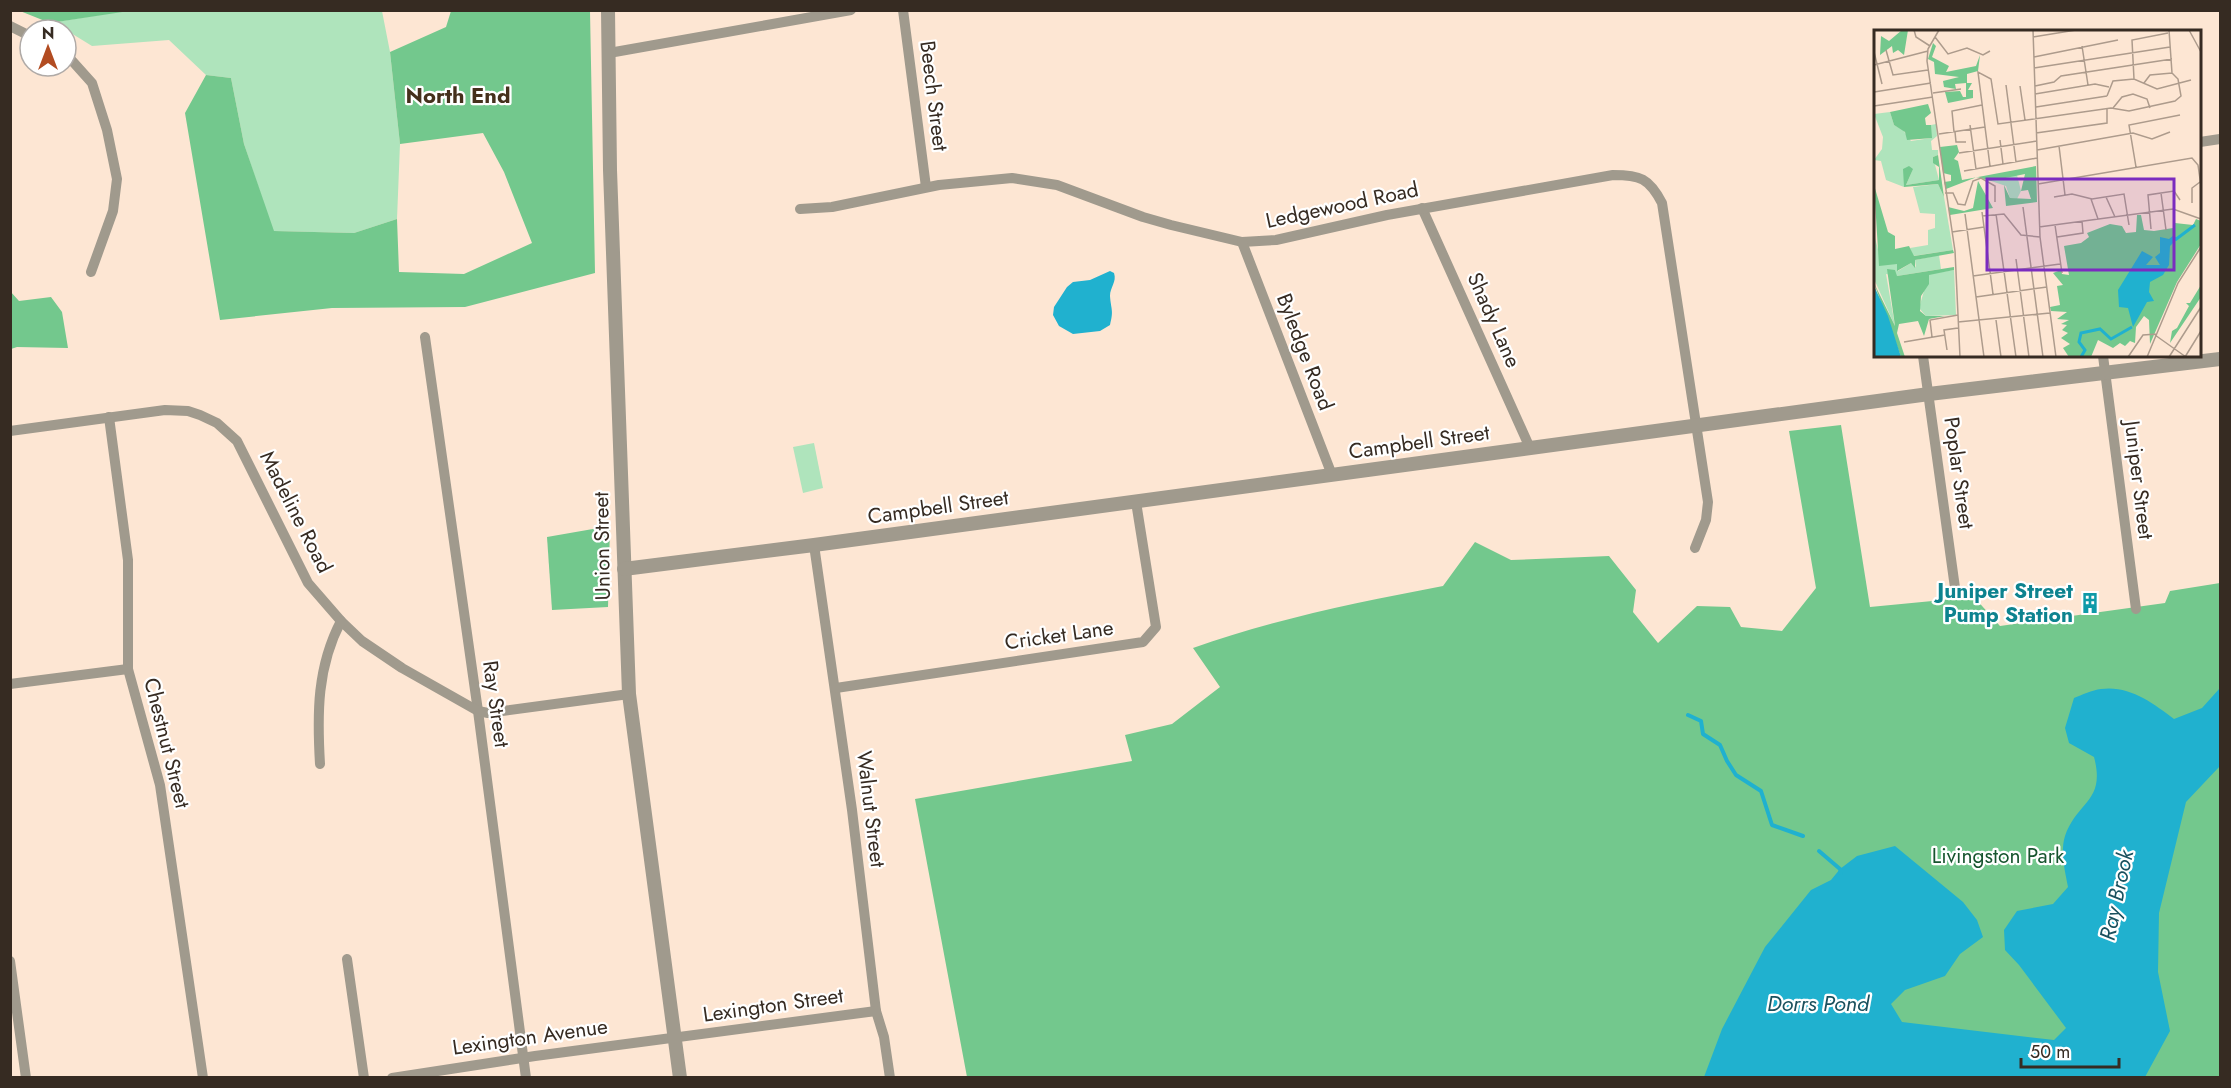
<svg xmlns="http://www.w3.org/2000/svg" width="2231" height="1088" font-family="Jost,sans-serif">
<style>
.green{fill:#afe4bc}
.forest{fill:#73c88d}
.water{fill:#20b1cf}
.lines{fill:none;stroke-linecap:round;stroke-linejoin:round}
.stream{stroke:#20b1cf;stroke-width:4}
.minor{stroke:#a09a8d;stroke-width:10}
.tertiary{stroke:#a09a8d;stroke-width:14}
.labels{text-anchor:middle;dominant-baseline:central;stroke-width:4.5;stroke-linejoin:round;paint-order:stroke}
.street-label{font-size:21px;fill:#362b22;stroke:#fff}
.culture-label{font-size:21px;font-weight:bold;fill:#0d838f;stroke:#fff;text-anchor:end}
.park-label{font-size:21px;fill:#17552f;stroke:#fff}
.neighbourhood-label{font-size:22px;font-weight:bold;fill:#45301c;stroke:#fff}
.water-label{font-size:22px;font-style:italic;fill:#1a515e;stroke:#fff}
.inset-river{fill:none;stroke:#20b1cf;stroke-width:3}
.inset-road{fill:none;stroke:#ad9b8c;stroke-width:1.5}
.view{fill:#7b2cbf;fill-opacity:0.15;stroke:#7b2cbf;stroke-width:3}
.inset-edge{fill:none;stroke:#362b22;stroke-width:3}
</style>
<rect width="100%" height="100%" fill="#fde6d3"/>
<g class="green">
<path d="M129,10L382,11L390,52L400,144L397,219L354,233L273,231L244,144L231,78L206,75L169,40L92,46L66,30L50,23Z"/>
<path d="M814,443L823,488L803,493L793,447Z"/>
</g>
<g class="forest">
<path d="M20,11H129L50,23Z"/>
<path d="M451,11H590L595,273L465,307L332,308L220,320L185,113L206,75L231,78L244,144L274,231L354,233L397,219L399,272L464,274L532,243L504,172L483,133L400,144L390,52L446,27Z"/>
<path d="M10,291L19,301L51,297L62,312L68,348L17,347L11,349Z"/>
<path d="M1841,425L1870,607L1974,597L2000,626L2165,603L2170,591L2220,583V1077H967L915,799L1132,761L1125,735L1172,724L1220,687L1193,648C1275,619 1359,602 1443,586L1475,542L1511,560L1609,556L1636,590L1633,612L1658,643L1697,606L1730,607L1741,627L1782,631L1816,588L1789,431Z"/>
<path d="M610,526L608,607L552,610L547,537Z"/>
</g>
<g class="water">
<path d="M1110,271L1114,273C1117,282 1110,287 1110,296C1111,310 1114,310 1110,325L1100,331L1073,334L1059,326L1053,315L1054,307L1067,287L1073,282L1090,280Z"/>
<path d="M2220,688V766L2186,802L2159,913L2158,972L2170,1031L2145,1077H1704L1722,1029L1765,947L1811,890L1831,880L1840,869L1857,856L1895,846L1963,902L1977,920L1983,937L1960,954L1945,976L1905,990L1891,1004L1902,1022L2054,1040L2066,1028L2019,965L2005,950L2004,930L2017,911L2053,904L2068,887C2065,871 2060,852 2065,836C2077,801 2106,802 2094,757L2069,743L2065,728L2074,698C2082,695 2092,690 2101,689C2129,685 2153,703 2174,719L2202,708Z"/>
</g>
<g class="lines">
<g class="stream">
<path d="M1688,715L1701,721L1703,734L1720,745L1727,761L1736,775L1761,791L1772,825L1803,836"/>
<path d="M1819,851L1840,869L1841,873"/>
</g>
<g class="minor">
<path d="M903,10L926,187"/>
<path d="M10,26L30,36"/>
<path d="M609,53L851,10"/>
<path d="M66,54L92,83L107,130L117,179L113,211L91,272"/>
<path d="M2200,142L2220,139"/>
<path d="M1422,208L1530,448"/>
<path d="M800,209L832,207L939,185L1012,178L1057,185L1143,217L1171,225L1242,242L1276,240L1387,215L1613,175C1640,175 1649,178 1662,203L1708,502L1706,520L1695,548"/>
<path d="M1242,242L1332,475"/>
<path d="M425,337L478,711L526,1078"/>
<path d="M1923,356L1956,595"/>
<path d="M2103,356L2136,609"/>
<path d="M109,417L128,560V669L160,785L203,1078"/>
<path d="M10,431L165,410L188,411L200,415L217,423L237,441L308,583L341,621L362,641L402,668L478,711L488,713L629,694"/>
<path d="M814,545L852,810L876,1011L884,1037L890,1078"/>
<path d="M10,684L128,669"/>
<path d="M836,688L1143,642L1156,627L1136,502"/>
<path d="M320,764C317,713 317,667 341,621"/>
<path d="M347,959L364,1078"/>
<path d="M10,961L26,1078"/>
<path d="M392,1078L535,1056L876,1011"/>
</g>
<g class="tertiary">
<path d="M608,10L610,170L629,694L680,1078"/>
<path d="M624,569L814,545L1929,394L2220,359"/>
</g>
</g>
<defs>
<symbol id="building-bare" viewBox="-9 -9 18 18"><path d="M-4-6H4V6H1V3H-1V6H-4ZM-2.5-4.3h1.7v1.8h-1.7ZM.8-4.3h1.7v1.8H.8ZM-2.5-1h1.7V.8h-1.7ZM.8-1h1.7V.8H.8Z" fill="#0f9aa8" stroke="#fff" stroke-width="2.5" paint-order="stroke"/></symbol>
</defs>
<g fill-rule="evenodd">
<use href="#building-bare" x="2075" y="588" width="30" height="30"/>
</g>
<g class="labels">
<g class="street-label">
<text transform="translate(934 96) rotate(83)">Beech Street</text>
<text transform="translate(1342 205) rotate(-12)">Ledgewood Road</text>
<text transform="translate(1494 320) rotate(66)">Shady Lane</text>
<text transform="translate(1305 352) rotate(69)">Byledge Road</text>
<text transform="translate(1419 442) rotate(-8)">Campbell Street</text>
<text transform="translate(1959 473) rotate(82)">Poplar Street</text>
<text transform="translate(2139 480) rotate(83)">Juniper Street</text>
<text transform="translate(938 507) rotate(-8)">Campbell Street</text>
<text transform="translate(296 512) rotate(63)">Madeline Road</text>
<text transform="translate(602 546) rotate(-91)">Union Street</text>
<text transform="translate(1059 635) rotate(-8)">Cricket Lane</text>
<text transform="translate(496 704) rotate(82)">Ray Street</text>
<text transform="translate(167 743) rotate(76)">Chestnut Street</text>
<text transform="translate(871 809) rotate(83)">Walnut Street</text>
<text transform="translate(773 1005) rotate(-8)">Lexington Street</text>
<text transform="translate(530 1037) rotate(-8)">Lexington Avenue</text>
</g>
<g class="culture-label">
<text x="2073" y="591">Juniper Street<tspan x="2073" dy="24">Pump Station</tspan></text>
</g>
<g class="park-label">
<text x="1998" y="856">Livingston Park</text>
</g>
<g class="neighbourhood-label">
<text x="458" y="95">North End</text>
</g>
<g class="water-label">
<text transform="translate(2116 895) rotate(-78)">Ray Brook</text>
<text x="1818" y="1003">Dorrs Pond</text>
</g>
</g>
<g transform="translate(1874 30)">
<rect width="327" height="327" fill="#fde6d3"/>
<path d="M16,82L20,95L29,100L37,111L57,108V95L62,94L63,106L57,111L58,120H64V125L59,127L65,150L32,155L39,139L30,157L12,150L7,131L0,130L8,119L9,107L0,84ZM143,145L147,161L143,169L136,168L132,156L117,151ZM64,154L70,167L79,220L39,226L36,218L54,215V200L61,198V184L46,183L39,157ZM0,204L7,231L24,234V241L37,233L42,237L41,230L65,225L67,239L23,246L12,244L21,296L0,249ZM80,240L82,285L52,286L45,278L55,244Z" fill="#afe4bc"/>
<path d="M28,0H34L30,25L24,20L19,23L18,16L6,25L7,6L15,11ZM59,13L62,16L58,27L75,36L72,42L102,36L106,25L104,41L93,44V53H98L94,60H99V68L74,73L71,62L86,61L89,67H92V53L81,54L82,59L70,57L69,51L85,47L61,44L60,32L54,29ZM54,74L57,83L51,88L52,95H57L58,108L33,110L31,102L20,95L16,82ZM83,115L85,122L80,129L84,131L88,150L162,136L163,172L132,176L130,155L136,168L157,169L154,160L147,161L151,144L117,151L103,147L72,159L70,152L77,151V145L69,143L66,117ZM64,125L70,167L64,154L30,157L29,139L35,136L39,139L32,155L65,150V137L59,133V127ZM104,151L119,178L76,185L74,177L90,181L99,178ZM0,155L14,202L21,206V219L35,216L40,226L79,220L80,223L41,230V238L37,233L23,241V234L5,236ZM263,185H267L270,200L280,201L299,198L301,193L319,195L322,189L327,191V214L303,252L276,314L275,290L270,286L262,297L261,313L256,311L251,316L246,313L239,318L224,310L217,327H195L189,318L196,314L187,308L194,303L188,300L193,295L187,294L195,290L183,289L193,282L177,281L176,277L186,275L183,256L189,255L179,243L187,240L188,244L195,245L190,216L207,213L215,207L213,203L236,194L248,196L252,203L262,202ZM80,237V240L55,245V254L47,266L46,281L52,286H71L55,289L50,306L44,291L25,294L23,303L31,327H27L0,253L21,296L13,239L21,240L23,246ZM327,255V267L296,313L298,301L303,298L315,276L312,273H316Z" fill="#73c88d"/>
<path d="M300,205L303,209L296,216L295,235L289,245L276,252L275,262L280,271L273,272L259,297L254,278L245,277L244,260L268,221L279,227L272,235H286L281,227L286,223V207L295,209ZM0,256L14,286L27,327H0Z" fill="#20b1cf"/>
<path class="inset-river" d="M301,210L321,195M207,327L211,320L205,312L207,303L226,299L237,309L258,297"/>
<path class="inset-road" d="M40,0L42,7L56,16M65,0L54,19L53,31L81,221L86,327M159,0L166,207L182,327M295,0L298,43M315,0L327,22M61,7L74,24L93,18L109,25L116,21M159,7L202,0M208,16L214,55M12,20L19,45L54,40M0,22L8,54M160,27L244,10M0,35L54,21M160,38L296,17M260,49L258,10L294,3M132,55L142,132M146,56L151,90M161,56L180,52L187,46L298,29M0,62L57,53M59,63L87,59M161,64L221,54L235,57M233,66L239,51L260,49L283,59L317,50M0,76L59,67M162,77L233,66M239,78L248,67L259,64L273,69L276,78M96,95L102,139M80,102L78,81L108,75M81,102L82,112H92M162,103L233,93V79M65,104L111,97M126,110L129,134M185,116L191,165M163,120L259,103L278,109L296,102M85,123L163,111M116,136L104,42L117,49L124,94L237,78L255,81L301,71L307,66L304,49L298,43L276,45L270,53M262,137L255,95L306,85M90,141L163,128M164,154L318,128L324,135L327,156M71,163H79L84,174L91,175L99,151L107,148L121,156V172M287,163L292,200M180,167L198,164L218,169L250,164L255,195M232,167L241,187M217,169L224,189M318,173V158L326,152M149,177L169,327M108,182L119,264M91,184L110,327M122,184L142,327M108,186L130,184L147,205L166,207M181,195L188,243M165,197L299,179L327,189M277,199L274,165L300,161L306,170M78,202L110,197M183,207L209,203L208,191M142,229L155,327M99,246L186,234M102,267L173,257M122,290L127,327M84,292L176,283M281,305L312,327M58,307L56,290L84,285M30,312L71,305M73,320L70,300L84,298M254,327L269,305L283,304M273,327L304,253L327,217M295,327L327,277M311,327L327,301"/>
<path class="view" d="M113,149H300V240H113Z"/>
<rect width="327" height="327" class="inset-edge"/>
</g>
<rect width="2231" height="1088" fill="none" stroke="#362b22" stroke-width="24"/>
<g transform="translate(48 48)"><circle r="28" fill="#ffffff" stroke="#afaaa7" stroke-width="1.5"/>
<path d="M0-4.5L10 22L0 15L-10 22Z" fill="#b24c21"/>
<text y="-9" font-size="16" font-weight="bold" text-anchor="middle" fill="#362b22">N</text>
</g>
<path d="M2021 1058v9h98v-9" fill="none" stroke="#362b22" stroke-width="3"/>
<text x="2030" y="1058" font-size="18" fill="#362b22" stroke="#ffffff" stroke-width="4.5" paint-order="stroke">50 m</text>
</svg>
